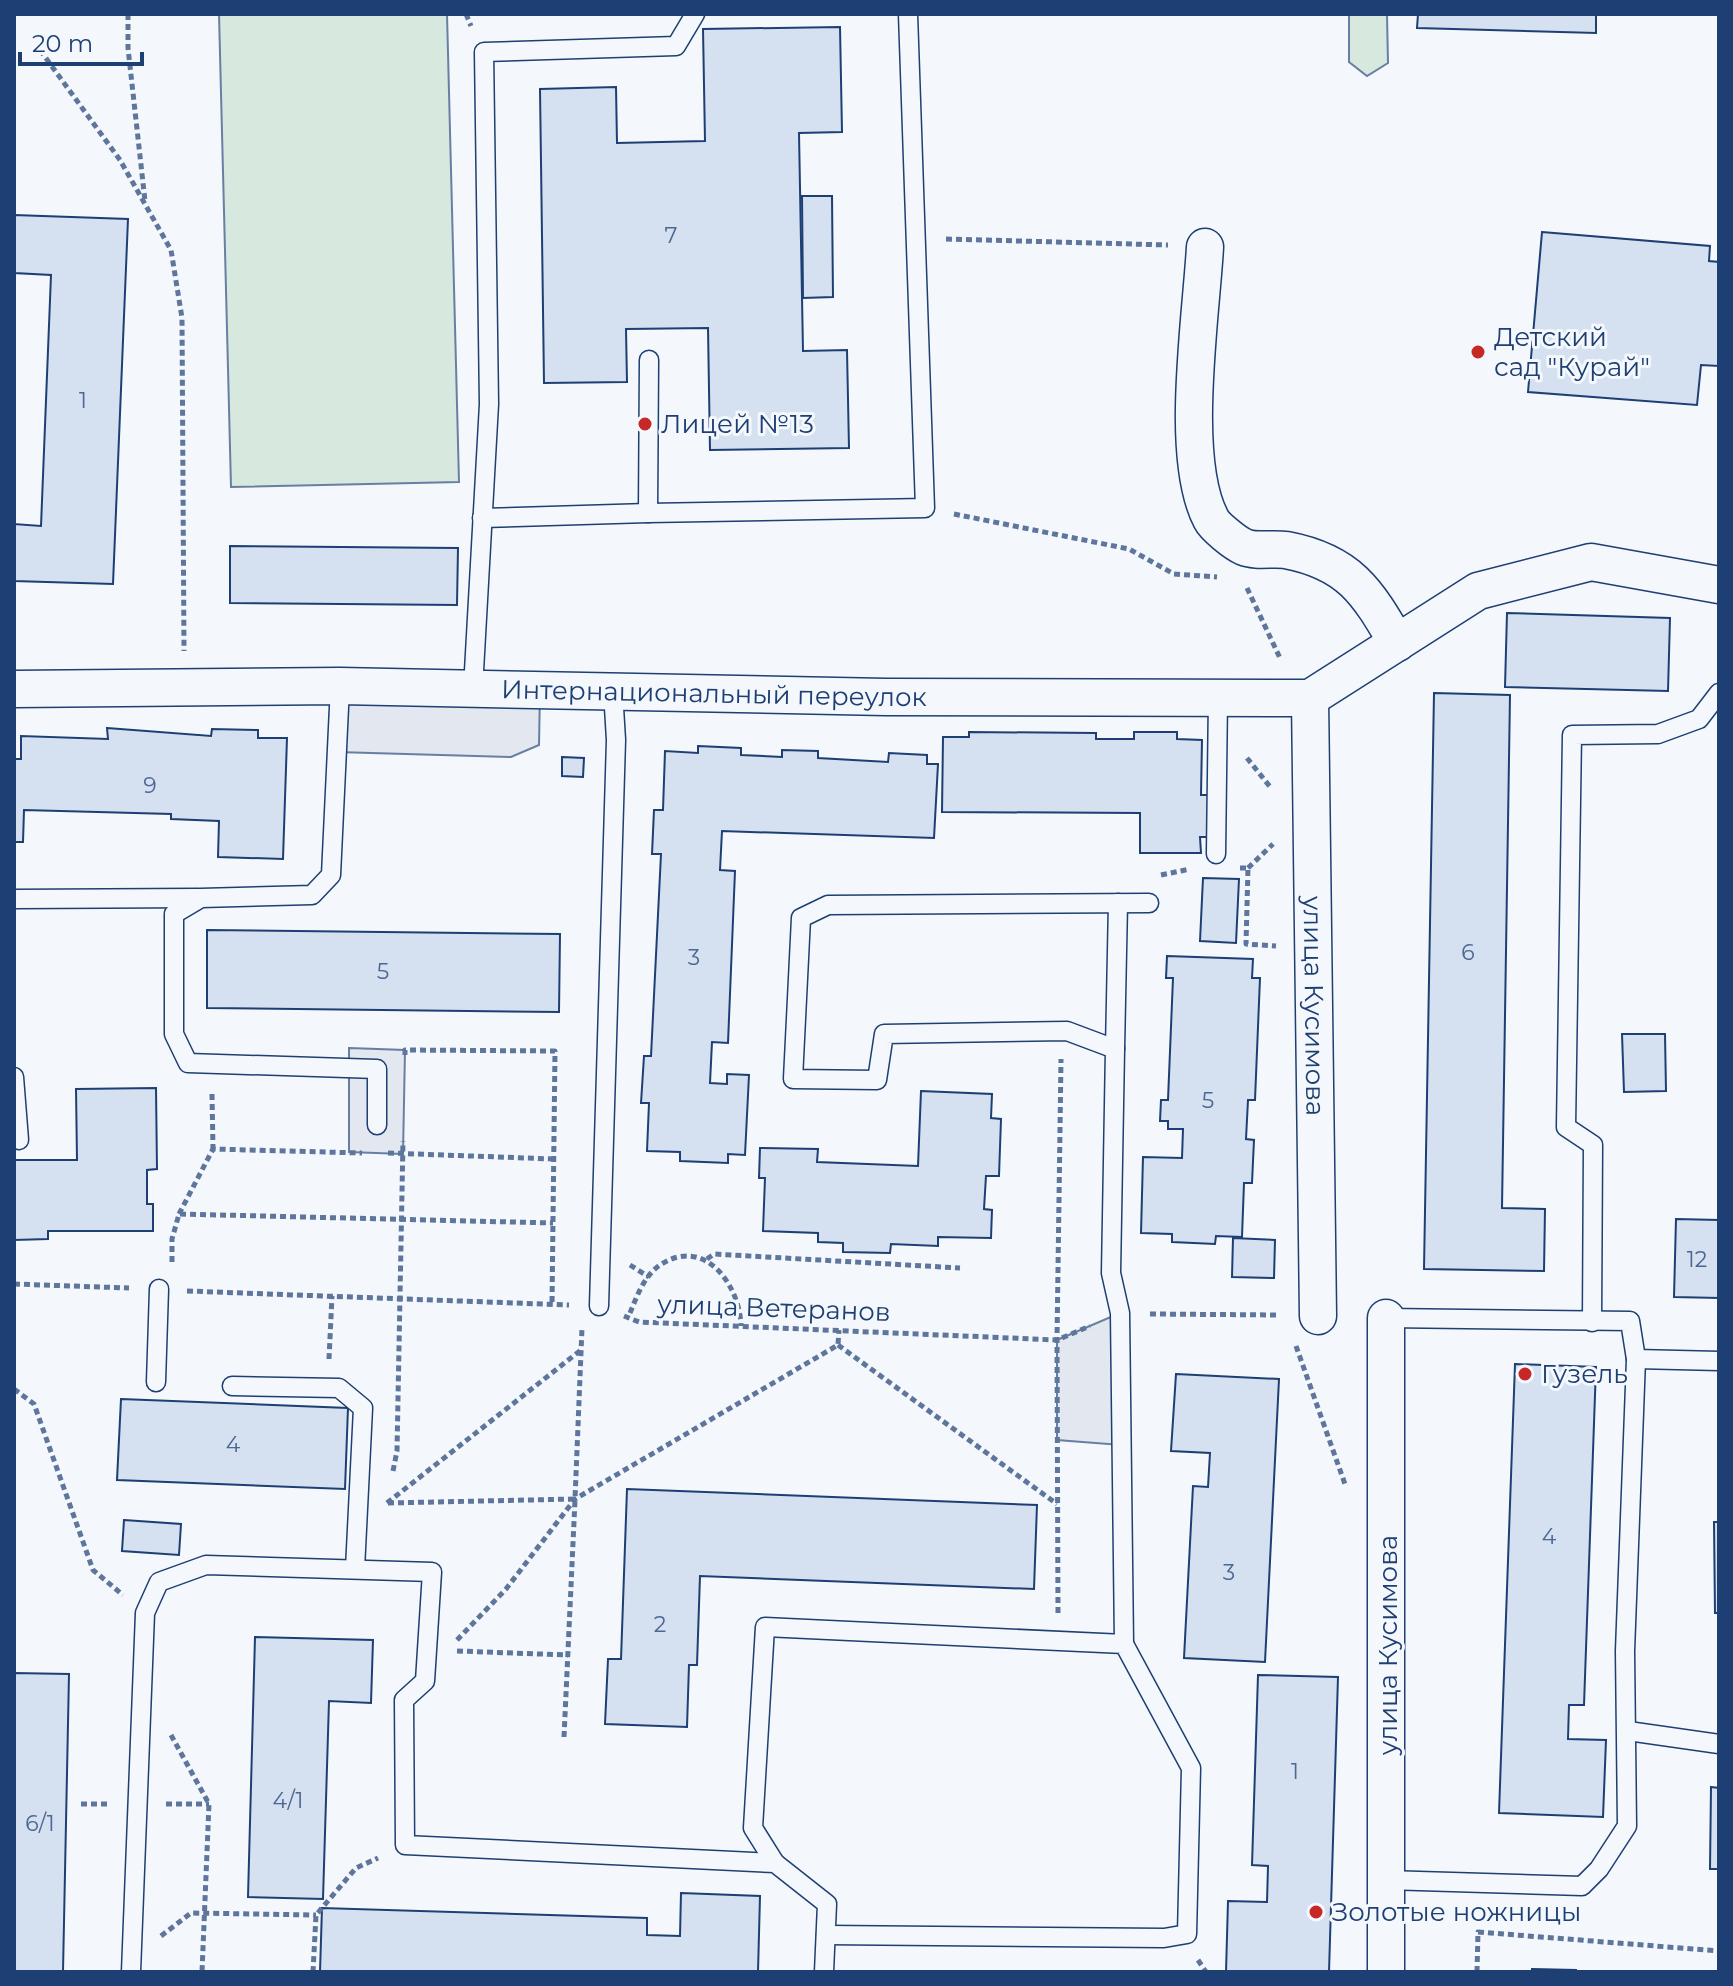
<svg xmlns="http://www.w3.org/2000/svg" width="1733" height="1986" font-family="Montserrat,sans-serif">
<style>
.green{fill:#d7e8df;stroke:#687fa3;stroke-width:2}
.parking{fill:#e3e8f0;stroke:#687fa3;stroke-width:2}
.building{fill:#d5e0f0;stroke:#1d3f73;stroke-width:2}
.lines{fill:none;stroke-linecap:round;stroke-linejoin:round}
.lane-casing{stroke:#1d3f73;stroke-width:21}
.street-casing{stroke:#1d3f73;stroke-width:39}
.path{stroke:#5e769c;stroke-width:5;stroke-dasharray:6 4;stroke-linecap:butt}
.lane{stroke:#f4f7fb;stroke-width:18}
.street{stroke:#f4f7fb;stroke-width:36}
.poi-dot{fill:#c62828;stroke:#f4f7fb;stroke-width:3}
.labels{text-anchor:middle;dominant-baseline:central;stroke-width:6;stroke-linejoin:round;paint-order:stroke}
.number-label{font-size:22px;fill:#4b6792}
.poi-label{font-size:26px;fill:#1d3f73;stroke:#f4f7fb;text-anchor:start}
.street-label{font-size:26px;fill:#1d3f73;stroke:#f4f7fb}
</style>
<rect width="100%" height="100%" fill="#f4f7fb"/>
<g class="green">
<path d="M219,14H447L459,482L231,487Z"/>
<path d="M1349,14H1387L1388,63L1367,76L1349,62Z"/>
</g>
<g class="parking">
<path d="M340,686L540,690L539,745L511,757L337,752Z"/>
<path d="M349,1048L405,1050L403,1154L349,1152Z"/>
<path d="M1120,1313L1121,1445L1057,1440V1340Z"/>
</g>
<g class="building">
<path d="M1418,14H1596V33L1417,28Z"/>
<path d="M840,27L842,132L799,133L803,351L847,350L849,448L710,450L708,328L626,329L627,382L544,383L540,89L616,87L617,143L705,141L703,29Z"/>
<path d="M802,196H832L833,297L803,298Z"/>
<path d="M14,215L128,219L113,584L14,581V524L41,526L51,275L14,273Z"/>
<path d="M1542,232L1710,246L1709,261L1719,262V366L1701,365L1697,405L1528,392Z"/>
<path d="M230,546L458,548L457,605L230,603Z"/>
<path d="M1507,613L1670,618L1668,691L1505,687Z"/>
<path d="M1434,693L1510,695L1502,1208L1545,1209L1544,1271L1424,1269Z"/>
<path d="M107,728L211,736L212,729L258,730V738H287L283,859L218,857L219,821L171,819V814L24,810L23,842H14V759H21V736L108,739Z"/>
<path d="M969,732L1096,733V739H1134V732H1177V739L1202,740L1201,795H1208V837H1200L1201,853H1140V813L942,812L943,737H969Z"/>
<path d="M698,746L741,748V755L782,757V750L818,751V758L888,762L889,753L927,755V764H938L934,838L722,831L720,870L735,871L728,1043L712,1042L710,1083L727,1084V1074L749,1075L745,1155L728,1154V1163L680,1161V1152L647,1151L649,1103H641L644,1056H651L661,854H652L654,810H663L665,751L698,753Z"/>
<path d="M562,757L584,758L583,777L562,776Z"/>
<path d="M1203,878L1239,879L1236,943L1200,941Z"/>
<path d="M207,930L560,934L559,1012L207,1008Z"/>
<path d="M1167,956L1253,959L1252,978H1260L1255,1100H1248L1246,1139L1254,1140L1252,1183H1244L1242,1237L1216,1236L1215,1244L1172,1242V1234L1141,1233L1143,1157L1182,1158L1183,1129H1168V1121H1160L1161,1100H1168L1173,978H1166Z"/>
<path d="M1622,1034H1665L1666,1091L1624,1092Z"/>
<path d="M156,1088L157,1169L147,1170V1204H153V1231H48V1239L14,1240V1160H77L76,1089Z"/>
<path d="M921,1091L992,1094L991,1118L1001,1119L999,1176H986L984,1209L992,1210L991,1238L938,1237V1246L891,1244L890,1253L843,1252V1243L818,1242V1233L763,1231L765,1178H759L760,1148L818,1149L817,1162L918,1166Z"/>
<path d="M1676,1219L1719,1220V1298L1674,1297Z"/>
<path d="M1233,1238L1275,1240L1274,1278L1232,1277Z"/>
<path d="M1515,1364L1596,1367L1584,1705H1569L1568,1739L1606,1740L1603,1817L1499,1813Z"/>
<path d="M1176,1374L1279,1379L1265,1662L1184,1658L1193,1486L1208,1487L1210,1453L1171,1451Z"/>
<path d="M121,1399L348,1408L345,1489L117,1480Z"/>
<path d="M627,1489L1037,1505L1034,1589L700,1576L697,1665H689L687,1727L605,1724L608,1659H621Z"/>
<path d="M124,1520L181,1524L179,1555L122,1551Z"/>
<path d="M1714,1522H1719V1613H1715Z"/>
<path d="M255,1637L373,1640L371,1703L329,1701L323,1899L248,1897Z"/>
<path d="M14,1673L69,1674L63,1972H14Z"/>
<path d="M1258,1675L1338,1677L1329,1972H1226L1228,1901L1267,1902L1268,1866L1252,1865Z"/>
<path d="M1711,1787L1719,1788V1869H1710Z"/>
<path d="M681,1893L760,1896L758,1972H320L322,1908L647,1918V1935L680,1936Z"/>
<path d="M1532,1969L1576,1970V1972H1532Z"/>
</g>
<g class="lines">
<defs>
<g id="lane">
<path d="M649,360L648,513L925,508L908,14"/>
<path d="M482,518L648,513"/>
<path d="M340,686L331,875L312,895L201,898L174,914V1034L188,1063L377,1069V1125"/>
<path d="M473,689L489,404L484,52L676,46L695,14"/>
<path d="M1216,854L1218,698"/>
<path d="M14,899L198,898"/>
<path d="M1115,1049L1118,903"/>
<path d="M14,1077L19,1140"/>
<path d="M599,1306L616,740L613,691"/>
<path d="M1386,1318L1630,1321L1636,1359"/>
<path d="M1592,1322L1593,1145L1566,1127L1572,735L1658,734L1699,719L1719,693"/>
<path d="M156,1382L159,1289"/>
<path d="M232,1386L339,1388L363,1408L355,1569"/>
<path d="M1124,1644L1120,1313L1111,1273L1115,1049L1067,1031L884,1034L877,1080L793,1079L801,918L828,905L1149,903"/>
<path d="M1628,1731L1719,1744"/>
<path d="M775,1863L753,1828L765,1627L1124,1644L1191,1768L1187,1934L1164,1938L826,1935"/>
<path d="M1386,1880L1582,1886L1599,1869L1627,1826L1625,1651L1636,1359L1719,1361"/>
<path d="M131,1972L145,1613L159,1582L206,1565L432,1572L425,1681L404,1700L405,1845L775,1863L827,1904L824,1972"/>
</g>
<g id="street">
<path d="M1205,247C1201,318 1179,458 1211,519C1215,527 1235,543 1244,547C1256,552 1273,548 1286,550C1349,562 1367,591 1397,643"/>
<path id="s1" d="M14,689L340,686L886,697L1310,698L1478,591L1591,562L1719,585"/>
<path id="s2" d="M1310,698L1318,1316"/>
<path d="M1386,1318V1972"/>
</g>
</defs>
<use href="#lane" class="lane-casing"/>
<use href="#street" class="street-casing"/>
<g class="path">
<path d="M128,14V48L145,201"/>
<path d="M466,14L471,26"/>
<path d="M40,50L120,160L171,250L182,318L184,651"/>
<path d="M946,239L1168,245"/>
<path d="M954,514L1129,549L1174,574L1217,577"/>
<path d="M1247,588L1280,658"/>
<path d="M1247,758L1271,788"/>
<path d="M1240,868H1248L1246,944L1276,946"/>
<path d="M1248,868L1273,844"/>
<path d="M1161,875L1190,869"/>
<path d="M405,1055V1050L555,1051L552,1304"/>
<path d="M212,1094L213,1149"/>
<path d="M388,1153L554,1159"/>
<path d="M179,1214L213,1149L362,1153"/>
<path d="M707,1259L714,1254L960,1268"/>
<path d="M172,1262V1239L179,1214L553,1223"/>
<path d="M630,1265L649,1277"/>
<path d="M14,1284L129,1288"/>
<path d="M187,1291L569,1305"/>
<path d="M630,1313C637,1296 644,1276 660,1265C705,1235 740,1286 741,1326"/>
<path d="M1150,1314L1280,1315"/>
<path d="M624,1316L639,1322L1057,1340L1090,1326"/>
<path d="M838,1345L1057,1504"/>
<path d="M1296,1346L1346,1487"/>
<path d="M329,1359L332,1296"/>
<path d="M14,1389L34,1404L93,1570L123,1595"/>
<path d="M393,1471L397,1451L403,1141"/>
<path d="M387,1503L581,1350"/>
<path d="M388,1503L575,1499L582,1328"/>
<path d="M1058,1613L1057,1340L1061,1059"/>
<path d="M457,1640L506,1589L575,1499L838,1345L839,1330"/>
<path d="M457,1651L568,1655"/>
<path d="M171,1735L209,1804L202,1972"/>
<path d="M564,1737L575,1500"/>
<path d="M81,1804H108"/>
<path d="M166,1804H209"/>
<path d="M161,1936L191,1913L316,1915"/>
<path d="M1198,1960L1206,1972"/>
<path d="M313,1972L316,1915L356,1868L378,1858"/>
<path d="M1477,1972L1478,1932L1719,1951"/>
</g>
<use href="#lane" class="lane"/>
<use href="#street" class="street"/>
</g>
<g class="poi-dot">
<circle cx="1478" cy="352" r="8"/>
<circle cx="645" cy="424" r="8"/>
<circle cx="1525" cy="1374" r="8"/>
<circle cx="1316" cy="1912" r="8"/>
</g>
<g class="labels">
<g class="number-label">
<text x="671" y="235">7</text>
<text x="83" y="400">1</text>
<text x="150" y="785">9</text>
<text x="1468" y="952">6</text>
<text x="694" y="957">3</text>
<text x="383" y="971">5</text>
<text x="1208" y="1100">5</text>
<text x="1697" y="1259">12</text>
<text x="233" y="1444">4</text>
<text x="1549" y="1536">4</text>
<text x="1229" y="1572">3</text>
<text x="660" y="1624">2</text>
<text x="1295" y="1771">1</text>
<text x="288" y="1800">4/1</text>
<text x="40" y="1823">6/1</text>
</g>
<g class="poi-label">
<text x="1494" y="337">Детский<tspan x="1494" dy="30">сад "Курай"</tspan></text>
<text x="661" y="424">Лицей №13</text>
<text x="1541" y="1374">Гузель</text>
<text x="1332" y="1912">Золотые ножницы</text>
</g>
<g class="street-label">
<text stroke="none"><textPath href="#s1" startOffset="700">Интернациональный переулок</textPath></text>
<text stroke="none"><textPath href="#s2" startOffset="308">улица Кусимова</textPath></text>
<text transform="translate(774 1308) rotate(2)">улица Ветеранов</text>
<text transform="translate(1388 1645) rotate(-90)">улица Кусимова</text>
</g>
</g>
<rect width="1733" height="1986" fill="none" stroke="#1d3f73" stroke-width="32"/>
<path d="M20 52v12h122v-12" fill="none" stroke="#1d3f73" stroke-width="4"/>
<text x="32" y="52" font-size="24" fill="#1d3f73" stroke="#f4f7fb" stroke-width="6" paint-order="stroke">20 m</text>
</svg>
